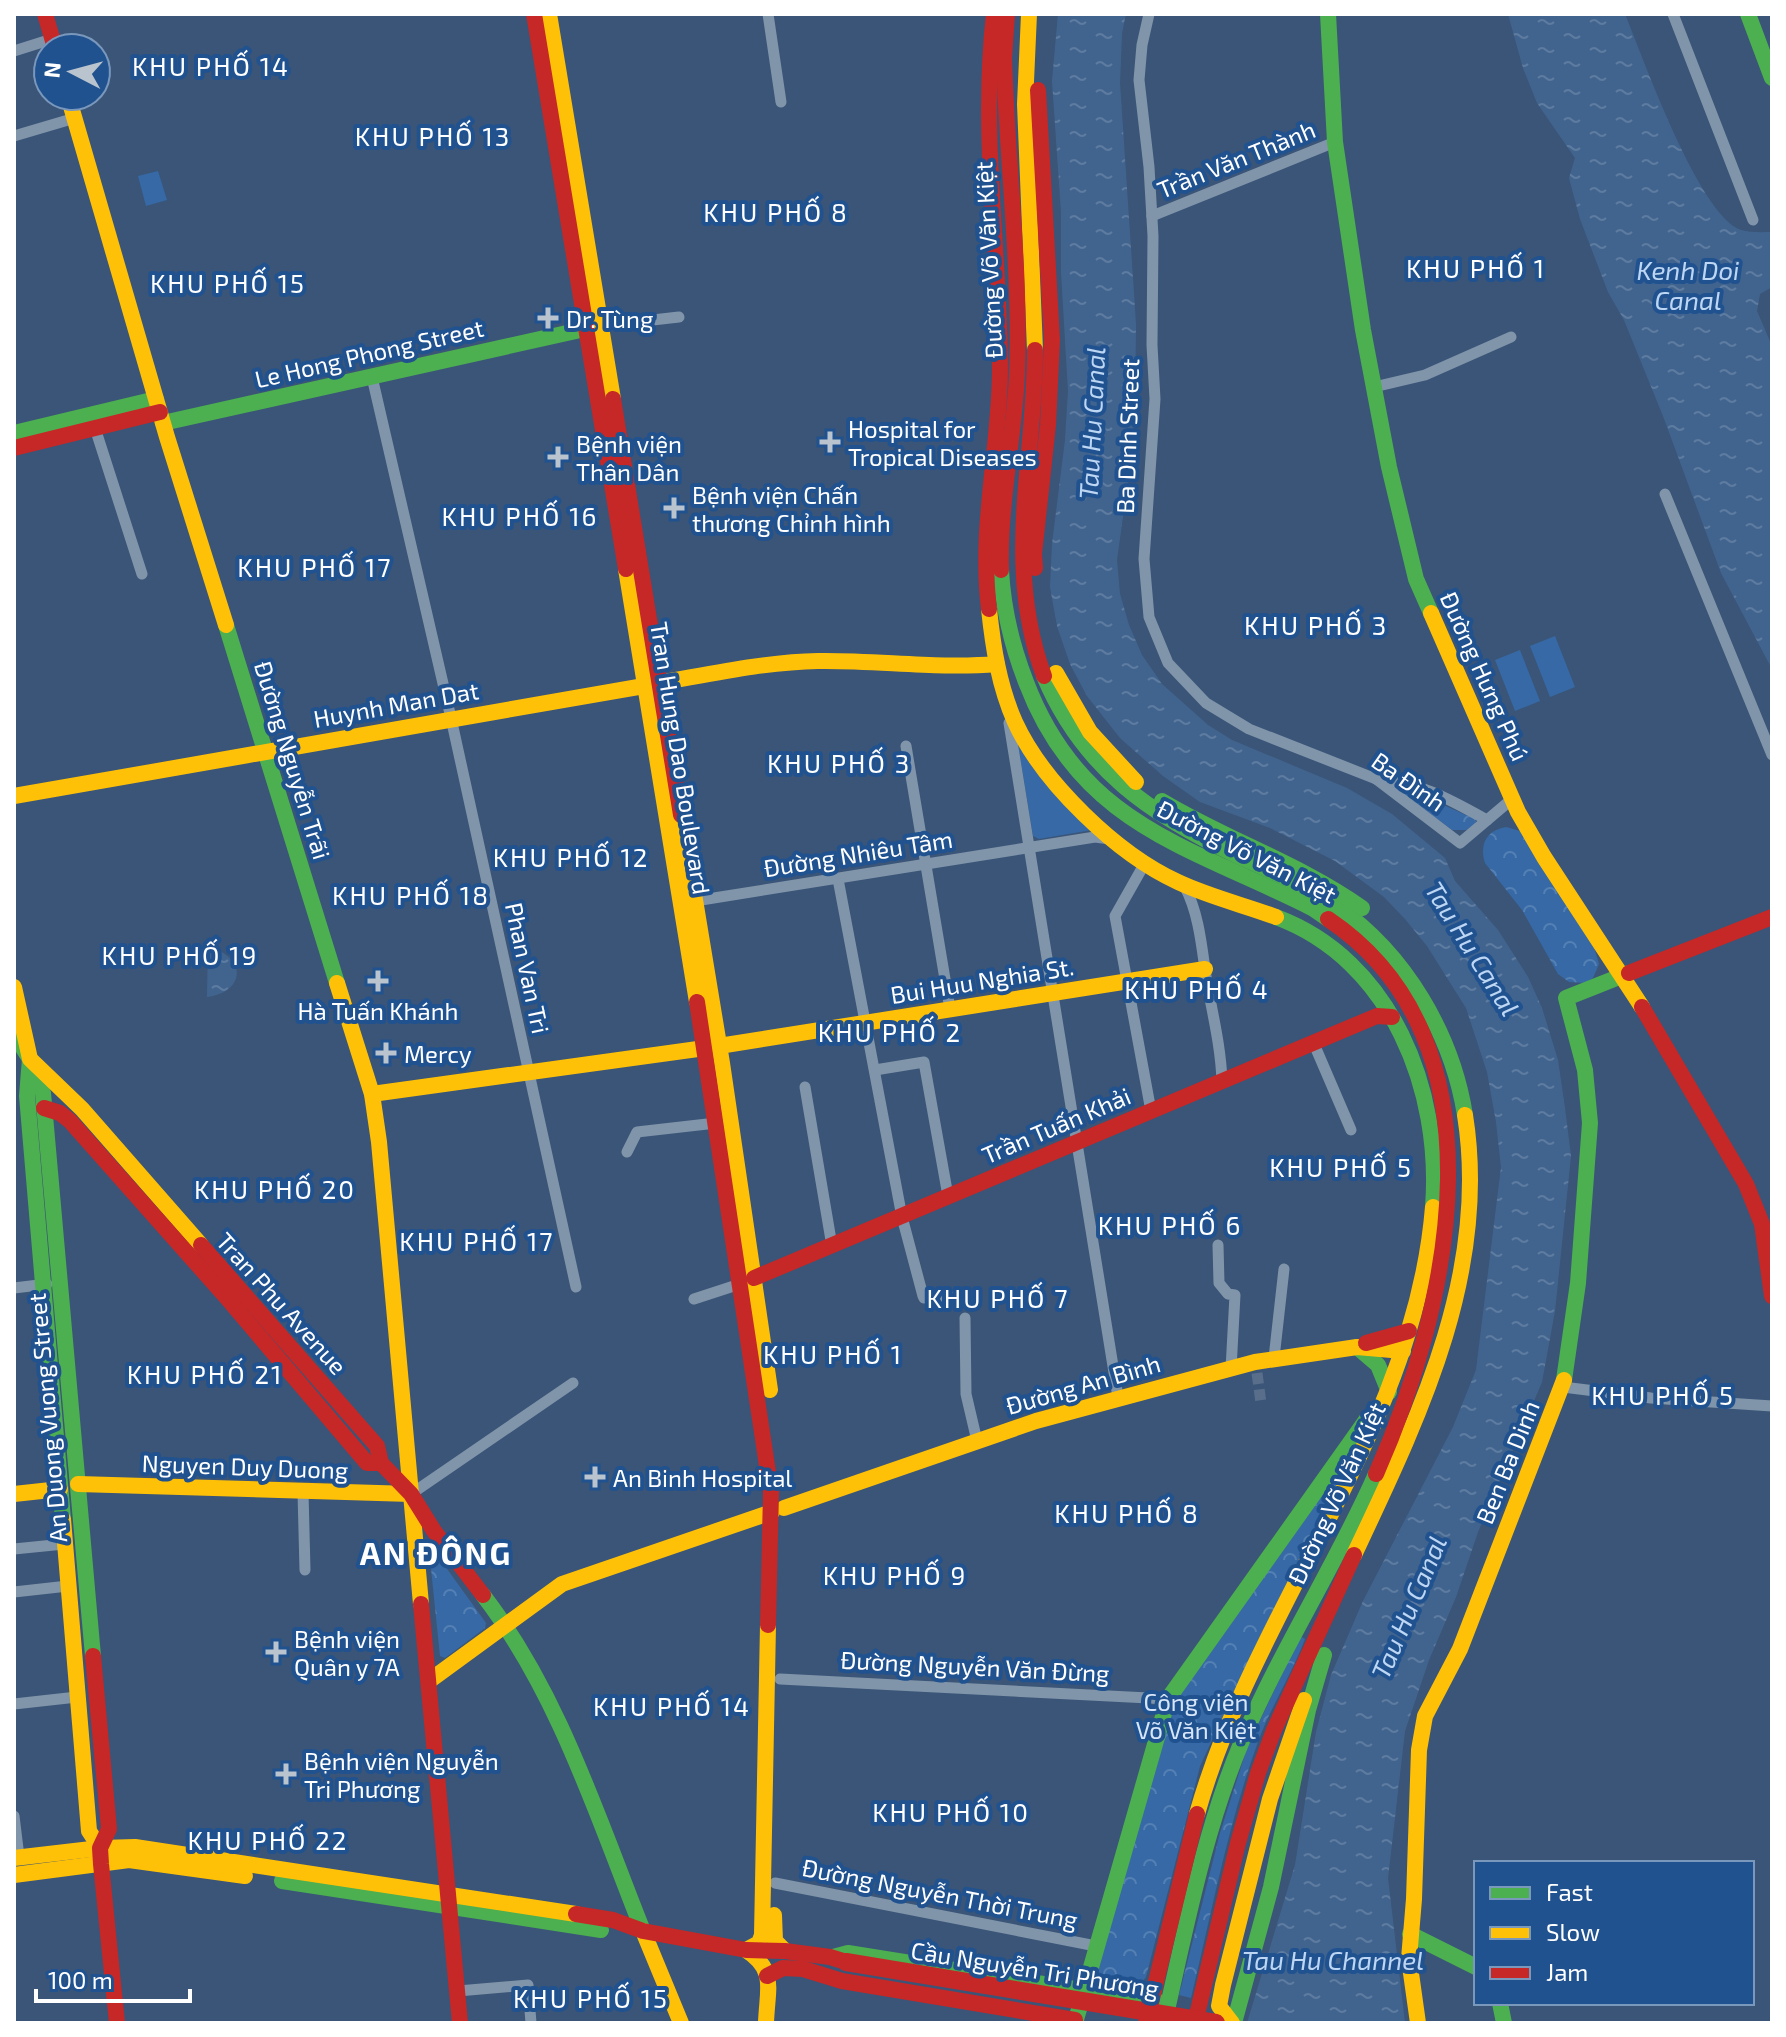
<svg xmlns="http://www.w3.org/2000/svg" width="1786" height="2037" font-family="'Exo 2',sans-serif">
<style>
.grass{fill:#3669a6}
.forest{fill:url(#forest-crowns)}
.water{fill:url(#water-ripples)}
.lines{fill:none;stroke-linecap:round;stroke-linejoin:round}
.street-tunnel{stroke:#586e8b;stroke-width:11;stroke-dasharray:11 5.5;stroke-linecap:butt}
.street{stroke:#8195aa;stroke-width:11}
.fast{stroke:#4caf50;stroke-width:16}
.slow{stroke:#ffc107;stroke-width:16}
.jam{stroke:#c62828;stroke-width:16}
.jam-bridge{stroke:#c62828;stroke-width:18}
.poi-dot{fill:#bac4cf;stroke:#215290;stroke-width:3}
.labels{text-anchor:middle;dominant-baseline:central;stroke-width:8;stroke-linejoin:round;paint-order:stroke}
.street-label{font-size:24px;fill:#fff;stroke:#215290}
.poi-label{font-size:24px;fill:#fff;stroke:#215290;text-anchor:start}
.park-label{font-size:24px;fill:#d7e6f9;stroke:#215290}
.neighbourhood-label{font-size:26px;letter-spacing:2px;fill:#fff;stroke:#215290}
.water-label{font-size:26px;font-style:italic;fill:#bdd6f3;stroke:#215290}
.district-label{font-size:32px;font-weight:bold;letter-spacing:2px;fill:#fff;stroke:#215290}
</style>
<defs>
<pattern id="forest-crowns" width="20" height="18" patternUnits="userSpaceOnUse" patternTransform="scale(2)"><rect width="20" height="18" fill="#3669a6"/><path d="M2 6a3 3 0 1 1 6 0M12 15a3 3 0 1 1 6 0" fill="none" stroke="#5480b3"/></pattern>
<pattern id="water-ripples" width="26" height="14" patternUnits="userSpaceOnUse" patternTransform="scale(2)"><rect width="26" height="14" fill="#41648f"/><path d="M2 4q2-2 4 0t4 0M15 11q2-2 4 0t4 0" fill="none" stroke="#5e7ba0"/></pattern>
</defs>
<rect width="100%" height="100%" fill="#3a5577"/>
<g class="grass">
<path d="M158,171L167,200L146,206L138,176Z"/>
<path d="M1555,636L1575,687L1550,697L1530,646Z"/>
<path d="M1520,650L1540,701L1515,711L1495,660Z"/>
<path d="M1017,738L1098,829L1039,839L1033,836Z"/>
</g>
<g class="forest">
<path d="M1403,787L1475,819L1476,824L1466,830H1452L1401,792L1400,790Z"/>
<path d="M1506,827L1520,831L1528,839L1594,947L1599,964L1593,978L1586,983L1569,982L1558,974L1522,910L1485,863C1479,844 1487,830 1506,827Z"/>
<path d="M1362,1438L1257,1643L1200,1766L1146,1977C1134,1994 1116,1990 1100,1980L1098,1970L1173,1704Z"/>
<path d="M432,1548L486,1623L485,1628L445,1658L440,1656L429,1549Z"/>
<path d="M1300,1636L1305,1639C1292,1673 1272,1705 1259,1739C1228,1823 1212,1911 1191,1998L1179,1995L1220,1833L1247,1748Z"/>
</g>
<g class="water">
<path d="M1058,14H1126L1122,33L1120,83L1136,324L1135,397L1132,451L1117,560L1120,594L1129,625L1142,655L1162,684L1208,725L1232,740L1347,788L1392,814L1445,858L1455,881L1498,930L1528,977L1542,1008L1558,1060L1565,1108L1571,1156L1555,1311L1542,1382L1478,1532L1456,1597L1429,1660L1405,1731L1388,1878L1405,2023H1247L1295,1865L1316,1732L1331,1675L1363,1601L1453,1427L1476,1370L1501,1167L1496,1122L1487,1072L1466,1008L1427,946L1405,919L1384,897L1335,861L1270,828L1200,802L1163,776L1120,738L1087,696L1070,664L1057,626L1050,587L1052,544L1065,440L1068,391L1061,272V212L1052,81Z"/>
<path d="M1508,14H1625C1643,58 1699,216 1741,230C1750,233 1763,232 1772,232V287L1760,294L1757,311L1772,346V669L1721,573L1663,416L1624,320L1608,292L1580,219L1569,178L1575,158L1537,103L1523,68Z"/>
<path d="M208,947C248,957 245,992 207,997Z"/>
</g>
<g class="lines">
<path class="street-tunnel" d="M1257,1373L1261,1403"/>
<g class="street">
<path d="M768,14L781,102"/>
<path d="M1149,14L1142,45L1139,80L1149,167L1153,236L1152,345L1155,399L1144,559L1149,617L1168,663L1206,703L1249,729L1376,779L1460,843L1512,799"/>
<path d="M1673,14L1753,220"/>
<path d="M14,51L52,39"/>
<path d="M14,136L75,118"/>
<path d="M1152,216L1335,142"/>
<path d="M600,326L679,317"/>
<path d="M372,377L451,718L576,1287"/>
<path d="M1374,387L1425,375L1511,337"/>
<path d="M95,428L142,574"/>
<path d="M1665,494L1772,755"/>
<path d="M1009,723L1118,1397"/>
<path d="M906,746L950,1009"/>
<path d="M1376,779C1418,781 1451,800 1487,820"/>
<path d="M1145,863L1115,916L1151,1111"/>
<path d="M838,879L902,1217L923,1296L924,1298L964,1297"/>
<path d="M1185,887C1200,916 1202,951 1207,983C1213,1016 1221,1048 1222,1082"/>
<path d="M695,901L1095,837L1110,839"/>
<path d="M1314,1044L1351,1130"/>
<path d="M875,1070L924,1062L948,1196"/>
<path d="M805,1087L832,1246"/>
<path d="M627,1152L637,1132L716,1123"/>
<path d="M1218,1245L1219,1283L1228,1294L1235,1295L1231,1369"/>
<path d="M14,1288L47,1284"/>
<path d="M694,1299L740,1284"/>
<path d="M965,1318L966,1394L977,1441"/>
<path d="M1274,1358L1284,1269"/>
<path d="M1563,1387L1651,1398L1772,1406"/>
<path d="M303,1492L305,1570"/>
<path d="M411,1494L573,1383"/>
<path d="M14,1549L64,1544"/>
<path d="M14,1592L68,1586"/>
<path d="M780,1679L1168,1699"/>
<path d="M14,1704L77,1697"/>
<path d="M14,1816L19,1857"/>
<path d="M775,1883L1096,1946"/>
<path d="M458,1991L528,1985L531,2023"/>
</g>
<g class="fast">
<path d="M1328,14L1335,142L1363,330L1389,467L1416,579L1431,613"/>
<path d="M1748,14L1772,78"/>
<path d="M163,423L585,329"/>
<path d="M14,433L156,399"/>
<path d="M1001,570C1003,608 1012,646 1026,682C1080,825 1189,846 1312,908L1328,919"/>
<path d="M226,625L337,983"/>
<path d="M1044,676C1083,769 1151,815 1240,857C1273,872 1307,887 1337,907C1405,954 1452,1034 1465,1115"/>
<path d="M1162,801C1227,840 1300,864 1362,908"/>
<path d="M1276,917C1392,960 1442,1091 1433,1207"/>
<path d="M14,1034L35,1067L43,1093L93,1656"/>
<path d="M30,1059L27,1096L63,1519"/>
<path d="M1357,1347L1378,1365L1389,1392"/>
<path d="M1564,1380L1578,1283L1590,1123L1585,1070L1566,998L1629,973"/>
<path d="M483,1595C559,1694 597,1816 643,1931"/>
<path d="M282,1881L601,1930"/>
<path d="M1410,1934L1476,1967"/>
<path d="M833,1957L848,1953L1163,2003"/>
<path d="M1500,2003L1504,2023"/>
<path d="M1075,2023L1168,1699L1367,1419"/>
<path d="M1164,2023C1186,1928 1204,1831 1242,1741C1281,1649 1336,1565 1376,1474"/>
<path d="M1234,2023L1271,1887L1308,1710L1324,1655"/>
</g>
<g class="slow">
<path d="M549,14L613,399"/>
<path d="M1029,14L1025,104L1035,350"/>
<path d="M68,96L167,437L226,625"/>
<path d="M626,569L697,1002"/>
<path d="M989,609C993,647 999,686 1015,722C1043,783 1117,854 1178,882C1210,897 1244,905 1276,917"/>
<path d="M1431,613L1518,812L1544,857L1642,1007"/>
<path d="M1056,673L1090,732L1136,782"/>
<path d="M659,683C711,674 765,662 818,661C878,660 937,669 997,664"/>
<path d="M14,796L644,686"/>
<path d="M681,815L722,1063L770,1390"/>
<path d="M337,983L372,1094L379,1142L421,1604"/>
<path d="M14,987L30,1059L82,1109L201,1245"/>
<path d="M719,1046L1205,969"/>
<path d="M372,1094L705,1048"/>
<path d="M78,1484L411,1494"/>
<path d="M14,1494L60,1489"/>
<path d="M784,1508L1036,1421L1255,1362L1357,1347L1403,1351"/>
<path d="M63,1519L89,1831L100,1848"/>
<path d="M1354,1555C1419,1417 1490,1272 1465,1115"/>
<path d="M429,1681L562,1584L772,1512"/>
<path d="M1197,1814C1256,1604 1415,1430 1433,1207"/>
<path d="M14,1858L100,1848L135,1847L576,1914"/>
<path d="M14,1875L129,1860L245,1876"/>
<path d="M774,1915L775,1941L785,1951"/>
<path d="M643,1931L681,2023"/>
<path d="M766,2023C767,1989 777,1970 746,1950L759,1943L762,1935L768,1625"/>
<path d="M1232,2023L1219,2006L1223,1985L1270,1799L1304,1700"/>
<path d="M1418,2023L1409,1959L1414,1899L1419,1750L1425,1716L1460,1649L1564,1380"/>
</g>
<g class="jam">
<path d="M45,14L55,48"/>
<path d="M534,14L626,569"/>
<path d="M1035,350C1035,463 1003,564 1044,676"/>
<path d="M613,399L681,815"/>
<path d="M14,448L160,412"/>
<path d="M1035,568L1034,554L1048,425L1052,340L1038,90"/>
<path d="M1001,570C999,504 1014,440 1017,375C1021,270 1007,163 1004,58L1007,14"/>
<path d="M989,609C979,529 999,452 1000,372C1000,251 980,137 994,14"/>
<path d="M1328,919C1510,1041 1450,1307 1376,1474"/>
<path d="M1629,973L1772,917"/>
<path d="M697,1002L771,1492L768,1625"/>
<path d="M1642,1007L1746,1184L1762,1224L1772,1296"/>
<path d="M44,1108L60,1113L70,1121L227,1298L367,1463H381"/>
<path d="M201,1245L377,1446L381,1463L411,1494L434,1531L483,1595"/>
<path d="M754,1278L1377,1016L1392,1017"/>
<path d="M1366,1343L1409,1331"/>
<path d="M421,1604L460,2023"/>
<path d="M93,1656L109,1829L100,1848L101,1864L117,2023"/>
<path d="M576,1914L613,1920L643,1931L746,1950L785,1951L830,1957L846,1962"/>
<path d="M767,1976L783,1968L803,1969L842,1981L1075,2020"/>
<path d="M1146,2023L1197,1814"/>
<path d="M1195,2023L1238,1843L1258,1773L1274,1730L1354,1555"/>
</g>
<path class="jam-bridge" d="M846,1962L1216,2023"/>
</g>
<g class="poi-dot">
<path d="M544 306h8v8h8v8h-8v8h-8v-8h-8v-8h8z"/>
<path d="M826 430h8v8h8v8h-8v8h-8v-8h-8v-8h8z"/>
<path d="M554 445h8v8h8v8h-8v8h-8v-8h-8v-8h8z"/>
<path d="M670 496h8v8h8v8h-8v8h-8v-8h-8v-8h8z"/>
<path d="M374 969h8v8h8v8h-8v8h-8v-8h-8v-8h8z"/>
<path d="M382 1041h8v8h8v8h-8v8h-8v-8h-8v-8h8z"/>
<path d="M591 1465h8v8h8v8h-8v8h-8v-8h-8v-8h8z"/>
<path d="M272 1640h8v8h8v8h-8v8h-8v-8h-8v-8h8z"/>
<path d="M282 1762h8v8h8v8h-8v8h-8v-8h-8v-8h8z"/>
</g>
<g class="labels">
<g class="street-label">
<text transform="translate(1236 159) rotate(-22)">Trần Văn Thành</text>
<text transform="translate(988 260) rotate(-93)">Đường Võ Văn Kiệt</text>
<text transform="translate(369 353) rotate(-13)">Le Hong Phong Street</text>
<text transform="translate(1127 436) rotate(-88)">Ba Dinh Street</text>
<text transform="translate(1485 676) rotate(66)">Đường Hưng Phú</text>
<text transform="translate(396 704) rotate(-10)">Huynh Man Dat</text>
<text transform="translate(681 758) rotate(81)">Tran Hung Dao Boulevard</text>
<text transform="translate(293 760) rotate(73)">Đường Nguyễn Trãi</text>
<text transform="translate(1409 781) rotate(35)">Ba Đình</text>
<text transform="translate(1247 851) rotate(27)">Đường Võ Văn Kiệt</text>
<text transform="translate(858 853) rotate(-9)">Đường Nhiêu Tâm</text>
<text transform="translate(528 968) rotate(78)">Phan Van Tri</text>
<text transform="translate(982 980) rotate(-9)">Bui Huu Nghia St.</text>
<text transform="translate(1056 1125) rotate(-23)">Trần Tuấn Khải</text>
<text transform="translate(282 1303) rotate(48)">Tran Phu Avenue</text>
<text transform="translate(1083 1384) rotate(-16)">Đường An Bình</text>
<text transform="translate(47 1418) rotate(-95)">An Duong Vuong Street</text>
<text transform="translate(1507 1462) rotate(-68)">Ben Ba Dinh</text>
<text transform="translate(245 1466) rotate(2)">Nguyen Duy Duong</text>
<text transform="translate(1336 1493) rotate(-65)">Đường Võ Văn Kiệt</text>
<text transform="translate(975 1666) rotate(3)">Đường Nguyễn Văn Đừng</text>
<text transform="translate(940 1893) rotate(11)">Đường Nguyễn Thời Trung</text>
<text transform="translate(1035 1969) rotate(9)">Cầu Nguyễn Tri Phương</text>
</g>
<g class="poi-label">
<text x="566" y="318">Dr. Tùng</text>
<text x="848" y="428">Hospital for<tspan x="848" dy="28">Tropical Diseases</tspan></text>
<text x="576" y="443">Bệnh viện<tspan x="576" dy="28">Thân Dân</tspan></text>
<text x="692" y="494">Bệnh viện Chấn<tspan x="692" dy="28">thương Chỉnh hình</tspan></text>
<text x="378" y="1010" text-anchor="middle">Hà Tuấn Khánh</text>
<text x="404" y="1053">Mercy</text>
<text x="613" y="1477">An Binh Hospital</text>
<text x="294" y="1638">Bệnh viện<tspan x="294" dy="28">Quân y 7A</tspan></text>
<text x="304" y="1760">Bệnh viện Nguyễn<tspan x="304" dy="28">Tri Phương</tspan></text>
</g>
<g class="park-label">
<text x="1196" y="1701">Công viên<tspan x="1196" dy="28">Võ Văn Kiệt</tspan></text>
</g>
<g class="neighbourhood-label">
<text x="211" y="65">KHU PHỐ 14</text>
<text x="433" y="135">KHU PHỐ 13</text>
<text x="776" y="211">KHU PHỐ 8</text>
<text x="1476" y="267">KHU PHỐ 1</text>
<text x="228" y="282">KHU PHỐ 15</text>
<text x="520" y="515">KHU PHỐ 16</text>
<text x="315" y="566">KHU PHỐ 17</text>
<text x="1316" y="624">KHU PHỐ 3</text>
<text x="839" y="762">KHU PHỐ 3</text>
<text x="571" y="856">KHU PHỐ 12</text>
<text x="411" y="894">KHU PHỐ 18</text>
<text x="180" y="954">KHU PHỐ 19</text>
<text x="1197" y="988">KHU PHỐ 4</text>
<text x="890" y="1031">KHU PHỐ 2</text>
<text x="1341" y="1166">KHU PHỐ 5</text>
<text x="275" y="1188">KHU PHỐ 20</text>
<text x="1170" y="1224">KHU PHỐ 6</text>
<text x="477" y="1240">KHU PHỐ 17</text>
<text x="998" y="1297">KHU PHỐ 7</text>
<text x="833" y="1353">KHU PHỐ 1</text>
<text x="205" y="1373">KHU PHỐ 21</text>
<text x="1663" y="1394">KHU PHỐ 5</text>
<text x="1127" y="1512">KHU PHỐ 8</text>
<text x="895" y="1574">KHU PHỐ 9</text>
<text x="672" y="1705">KHU PHỐ 14</text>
<text x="951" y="1811">KHU PHỐ 10</text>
<text x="268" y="1839">KHU PHỐ 22</text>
<text x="591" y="1997">KHU PHỐ 15</text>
</g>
<g class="water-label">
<text x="1688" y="269">Kenh Doi<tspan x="1688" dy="30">Canal</tspan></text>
<text transform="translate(1091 423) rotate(-87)">Tau Hu Canal</text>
<text transform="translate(1473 948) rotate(58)">Tau Hu Canal</text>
<text transform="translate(1408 1607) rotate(-67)">Tau Hu Canal</text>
<text x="1333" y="1959">Tau Hu Channel</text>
</g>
<g class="district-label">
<text x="436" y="1552">AN ĐÔNG</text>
</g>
</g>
<rect width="1786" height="2037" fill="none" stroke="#ffffff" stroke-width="32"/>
<rect x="1474" y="1861" width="280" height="144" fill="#215290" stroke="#7a97bc" stroke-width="2"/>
<rect x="1490" y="1887" width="40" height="12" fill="#4caf50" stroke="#7a97bc" stroke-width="2"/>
<text x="1546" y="1901" font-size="24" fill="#ffffff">Fast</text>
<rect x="1490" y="1927" width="40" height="12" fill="#ffc107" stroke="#7a97bc" stroke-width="2"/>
<text x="1546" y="1941" font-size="24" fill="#ffffff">Slow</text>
<rect x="1490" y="1967" width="40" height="12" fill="#c62828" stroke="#7a97bc" stroke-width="2"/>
<text x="1546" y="1981" font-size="24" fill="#ffffff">Jam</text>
<g transform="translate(72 72) rotate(276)"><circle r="38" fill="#215290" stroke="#7a97bc" stroke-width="2"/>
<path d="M0-6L14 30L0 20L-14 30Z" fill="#bac4cf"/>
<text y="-12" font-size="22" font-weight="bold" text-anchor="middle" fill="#ffffff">N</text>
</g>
<path d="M36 1989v12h154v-12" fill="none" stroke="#ffffff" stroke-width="4"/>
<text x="48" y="1989" font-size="24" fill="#ffffff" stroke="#215290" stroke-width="6" paint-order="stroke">100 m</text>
</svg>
